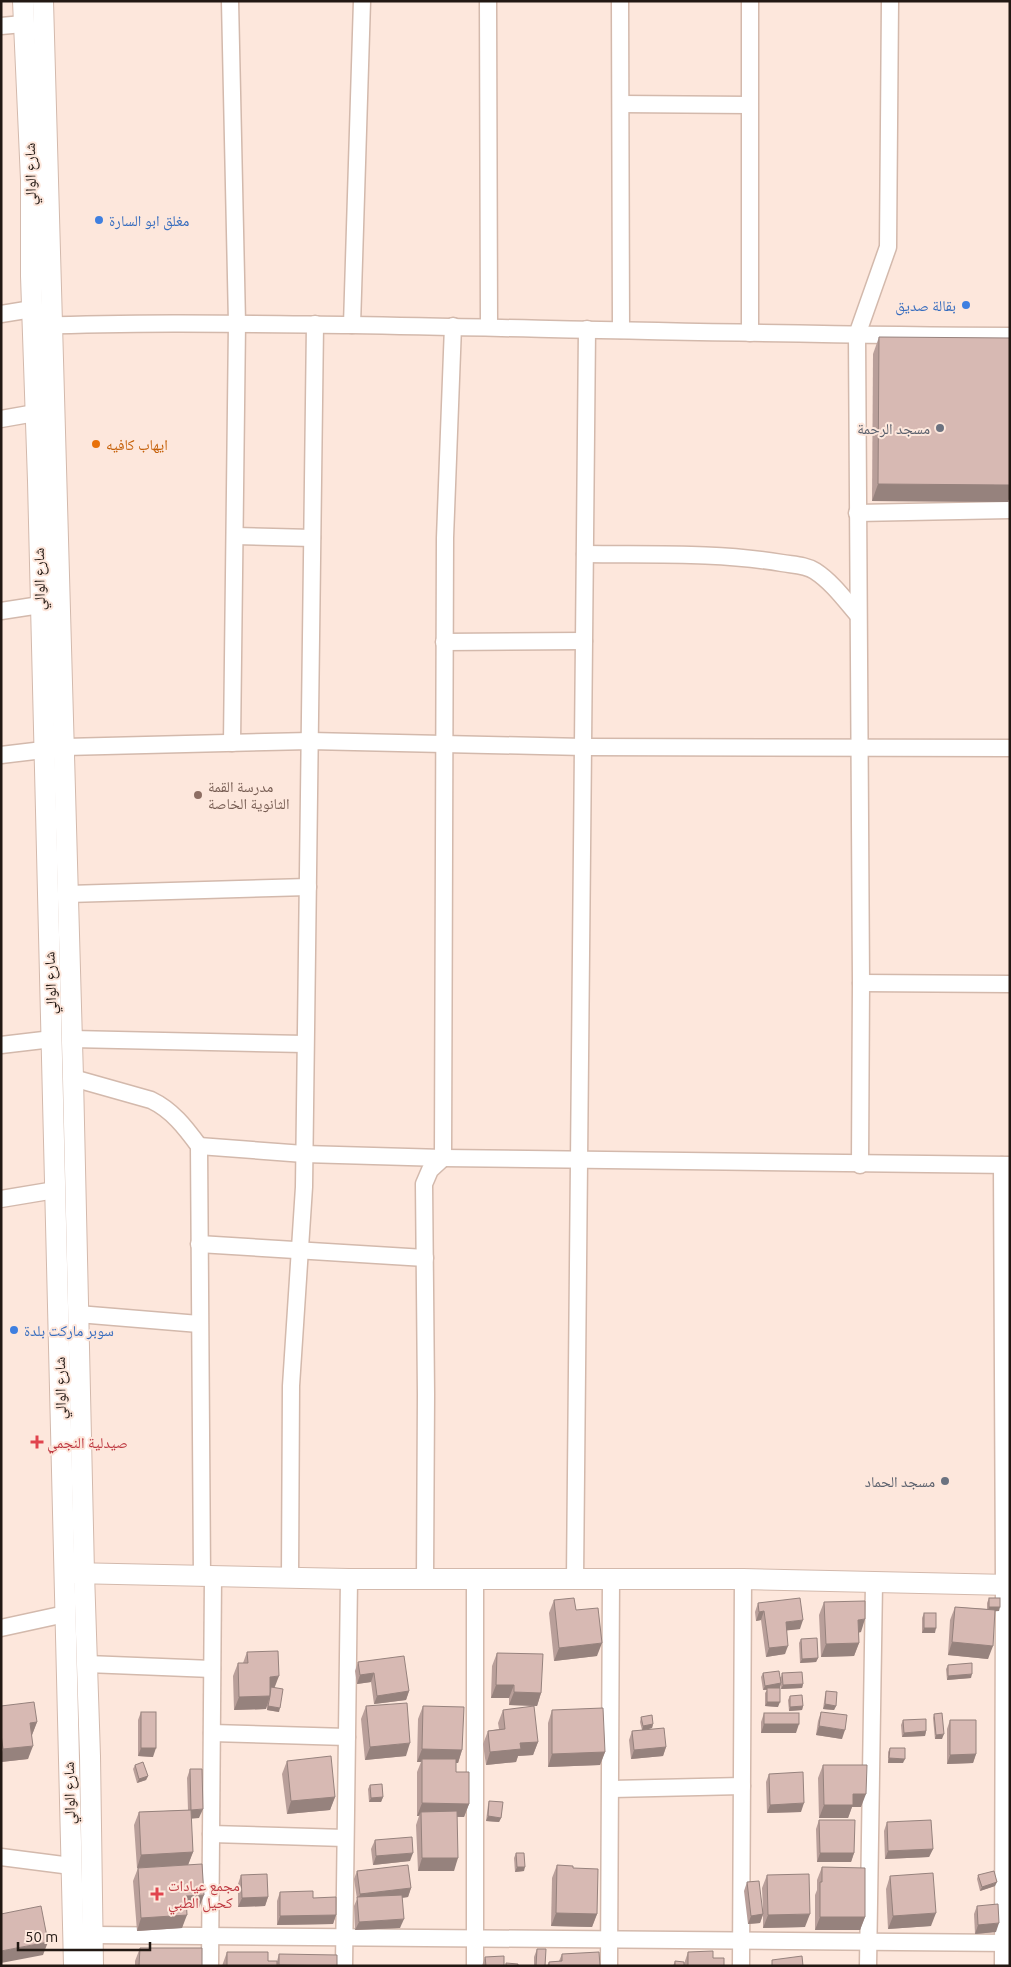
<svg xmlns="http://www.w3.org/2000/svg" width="1011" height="1967" font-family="Ubuntu,'Noto Naskh Arabic',sans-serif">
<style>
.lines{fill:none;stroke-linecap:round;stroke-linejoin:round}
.minor-casing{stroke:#d3b9ac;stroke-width:19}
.tertiary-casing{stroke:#d3b9ac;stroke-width:22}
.minor{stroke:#fff;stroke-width:16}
.tertiary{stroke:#fff;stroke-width:20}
.wall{fill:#b99f9a}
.shaded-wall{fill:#96827d}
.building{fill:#d7b9b3;stroke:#96827d}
.shop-dot{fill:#3f7fe0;stroke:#fde7dc;stroke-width:2}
.worship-dot{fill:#6b7280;stroke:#fde7dc;stroke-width:2}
.food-dot{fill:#e8710a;stroke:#fde7dc;stroke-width:2}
.education-dot{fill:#8d6e63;stroke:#fde7dc;stroke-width:2}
.health-dot{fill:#e0444e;stroke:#fde7dc;stroke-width:2}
.labels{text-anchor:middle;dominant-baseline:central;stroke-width:4;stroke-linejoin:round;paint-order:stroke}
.street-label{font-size:15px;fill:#221813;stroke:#fde7dc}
.shop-label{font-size:15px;fill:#366cbe;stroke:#fde7dc;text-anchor:start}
.worship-label{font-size:15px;fill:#5b616d;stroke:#fde7dc;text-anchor:end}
.food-label{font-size:15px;fill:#c56008;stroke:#fde7dc;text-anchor:start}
.education-label{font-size:15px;fill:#785e54;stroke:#fde7dc;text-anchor:start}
.health-label{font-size:15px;fill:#be3a42;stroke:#fde7dc;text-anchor:start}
</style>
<rect width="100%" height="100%" fill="#fde7dc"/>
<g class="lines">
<defs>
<g id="minor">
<path d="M230,1L237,323L232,743"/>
<path d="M488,1L489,326"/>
<path d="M620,1L621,330"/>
<path d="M750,1V333"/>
<path d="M1,26L23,24"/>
<path d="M621,104L749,105"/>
<path d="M1,314L32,309"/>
<path d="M352,325L362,1"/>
<path d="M40,326C143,322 248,324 352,325C571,329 790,335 1010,336"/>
<path d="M1,419L35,413"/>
<path d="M857,513L1010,510"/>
<path d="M235,536L312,538"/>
<path d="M585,554C650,555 717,552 782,563C793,565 806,565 815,571C832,582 845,600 858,615"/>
<path d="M1,611L40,605"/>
<path d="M444,642L584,641"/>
<path d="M65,747L310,741L584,747L1010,748"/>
<path d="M1,755L43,750"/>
<path d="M68,894L308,887"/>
<path d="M861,983L1010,984"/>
<path d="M72,1039L305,1044"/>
<path d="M1,1045L52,1039"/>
<path d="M73,1078L151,1100C172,1110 185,1127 199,1146L202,1577"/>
<path d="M199,1146L304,1154L443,1158L1010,1165"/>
<path d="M860,1165L861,983L857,335L888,247L890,1"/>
<path d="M1002,1165L1004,1585L1003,1966"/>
<path d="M1,1199L55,1190"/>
<path d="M199,1244L425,1258"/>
<path d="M78,1314L199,1324"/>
<path d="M290,1578L291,1386L304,1187L315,324"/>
<path d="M425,1579L426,1394L424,1184L430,1170L443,1158L445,538L453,326"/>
<path d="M575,1579L587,329"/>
<path d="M1,1628L65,1614"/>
<path d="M87,1664L212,1669"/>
<path d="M212,1733L347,1737"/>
<path d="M612,1789L742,1786"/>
<path d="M211,1834L345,1838"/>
<path d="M1,1857L71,1866"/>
<path d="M93,1935L1010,1943"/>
<path d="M210,1966L213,1577"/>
<path d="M344,1966L349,1579"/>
<path d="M475,1966V1580"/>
<path d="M609,1966L611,1579"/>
<path d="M741,1966L743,1579"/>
<path d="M868,1966L874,1583"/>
</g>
<g id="tertiary">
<path d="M23,1L31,180V276L38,481L74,1966"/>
<path d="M43,1L73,1078L84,1573L90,1756L93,1966"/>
<path d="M71,1573L349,1579H743L1010,1585"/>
</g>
</defs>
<use href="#minor" class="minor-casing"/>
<use href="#tertiary" class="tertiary-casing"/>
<use href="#minor" class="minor"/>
<use href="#tertiary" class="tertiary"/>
</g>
<g class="wall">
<path d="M879,337L1008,502L872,501L873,354Z"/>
<path d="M989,1598L999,1611H995L988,1659L948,1655L950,1620L955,1607L987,1609V1603Z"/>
<path d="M554,1600L576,1610L597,1656L554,1661L549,1613Z"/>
<path d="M824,1602L861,1632L858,1633L859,1643L854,1656L821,1657L819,1615Z"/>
<path d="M758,1603L800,1629L787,1630L785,1654L766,1657L761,1620L756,1621L755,1612Z"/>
<path d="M924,1613L935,1633H922V1618Z"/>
<path d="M801,1639L818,1658L816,1662L800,1663L799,1643Z"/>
<path d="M247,1652L275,1688L279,1712L267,1710V1704L266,1709L234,1710L233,1676L238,1663H243Z"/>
<path d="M497,1653L541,1693L537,1706L509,1705V1698H491L492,1666Z"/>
<path d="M358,1662L409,1691L406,1700L374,1704L371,1682L357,1684L355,1671Z"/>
<path d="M948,1665L971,1678L947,1680L946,1669Z"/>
<path d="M763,1673L781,1677L782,1673L803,1684L802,1688L781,1689V1684L780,1688H777L778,1707L765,1706V1693L767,1690H763L761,1677Z"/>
<path d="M826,1691L836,1706L834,1710L823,1709L825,1695Z"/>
<path d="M790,1696L803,1706L802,1710L789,1711L788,1700Z"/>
<path d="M1,1706L37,1722L32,1735L28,1759L1,1762Z"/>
<path d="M366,1706L406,1756L365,1760L361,1719Z"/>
<path d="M423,1706L462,1750L458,1763H456V1772L469,1804L464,1817H457L454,1871H418L416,1825L419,1816H417V1772L421,1762H417L418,1719Z"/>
<path d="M503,1710L538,1742L533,1755L518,1756L516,1762L486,1765L483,1744L488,1731L499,1729L498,1723Z"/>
<path d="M552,1710L605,1752L600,1765L548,1767V1723Z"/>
<path d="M141,1712L153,1757L138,1756V1720Z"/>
<path d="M821,1712L842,1739L816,1735L818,1721Z"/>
<path d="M764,1713L796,1733H761V1722Z"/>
<path d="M934,1714L942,1739H935L933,1718Z"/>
<path d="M641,1717L653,1724L652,1728L643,1730L666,1747L663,1756L631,1759L629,1740L632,1731L642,1730L640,1722Z"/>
<path d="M903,1720L926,1731L925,1736L902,1737L901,1725Z"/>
<path d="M950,1720L976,1754L973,1763L947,1764V1729Z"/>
<path d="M890,1748L903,1763H888V1752Z"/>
<path d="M287,1761L335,1797L330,1810L287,1814L282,1774Z"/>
<path d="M135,1765L148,1776L146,1780L137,1783L133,1769Z"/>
<path d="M823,1765L861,1807H852L848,1818H819L818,1778Z"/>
<path d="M190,1769L199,1818H191L193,1852L188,1865L137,1868L134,1825L139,1812L188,1810L187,1778Z"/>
<path d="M769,1774L801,1812L767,1813L766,1782Z"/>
<path d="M370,1785L383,1797L381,1802H369L368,1789Z"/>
<path d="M489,1801L501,1818L499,1822L486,1821L488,1805Z"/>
<path d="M819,1820L854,1853L851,1862H817L816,1829Z"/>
<path d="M887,1822L933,1849L929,1857L885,1859L884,1831Z"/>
<path d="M375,1840L410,1861L373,1865L371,1849Z"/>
<path d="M516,1853L524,1871L515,1872L514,1858Z"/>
<path d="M557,1865L573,1868L597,1914L592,1927L551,1926L552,1878Z"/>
<path d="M822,1867L865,1917L860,1930H815V1895L817,1890V1880Z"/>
<path d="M138,1868L199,1908H187L182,1928L137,1931L133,1881Z"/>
<path d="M357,1871L411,1888L408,1897L402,1898L400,1928L355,1930L354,1906L357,1899L354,1879Z"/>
<path d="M241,1875L268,1897L265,1906L238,1907V1884Z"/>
<path d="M767,1875L805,1927L763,1928V1915L760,1923L748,1924L744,1891L747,1882L763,1910L762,1888Z"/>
<path d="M978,1875L995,1886L980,1891L977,1879Z"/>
<path d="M890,1876L931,1926L888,1929L886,1889Z"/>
<path d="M280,1892L313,1898L336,1915L333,1924L277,1925V1901Z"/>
<path d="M977,1906L996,1932L975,1934L974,1914Z"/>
<path d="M140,1948L202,1966H135V1961Z"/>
<path d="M537,1949L545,1966H534V1957Z"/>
<path d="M227,1952L268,1961H277L279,1954L337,1966H222Z"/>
<path d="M688,1952L713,1958L724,1966H673L675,1961L684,1964Z"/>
<path d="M562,1954L600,1966H547L549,1962L559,1961Z"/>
<path d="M485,1957L504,1966H482Z"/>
</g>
<g class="shaded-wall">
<path d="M878,484L1010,485V497L1008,502L872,501Z"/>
<path d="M989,1607H1000L999,1611L987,1612Z"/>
<path d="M764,1611L761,1620L756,1621L759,1612Z"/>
<path d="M865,1619L861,1632L853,1633L858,1620Z"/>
<path d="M803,1620L800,1629L782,1631L786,1622Z"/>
<path d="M924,1628H936L935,1633H922Z"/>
<path d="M952,1642L993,1646L988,1659L948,1655Z"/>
<path d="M602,1643L597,1656L554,1661L559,1648Z"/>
<path d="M859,1643L854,1656L821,1657L826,1644Z"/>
<path d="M788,1646L785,1654L766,1657L769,1648Z"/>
<path d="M818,1658L816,1662L800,1663L802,1659Z"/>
<path d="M374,1673L371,1682L357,1684L360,1675Z"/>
<path d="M972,1674L971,1678L947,1680L948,1676Z"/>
<path d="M279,1676L274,1689L270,1690V1677Z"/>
<path d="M781,1683L780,1688L763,1690L765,1686Z"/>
<path d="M803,1684L802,1688L781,1689L783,1685Z"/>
<path d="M496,1685H514L509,1698H491Z"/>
<path d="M409,1691L406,1700L374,1704L377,1696Z"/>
<path d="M514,1692L541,1693L537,1706L509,1705Z"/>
<path d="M270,1696L266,1709L234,1710L239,1697Z"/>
<path d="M767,1702H780L778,1707L765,1706Z"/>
<path d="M825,1704L836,1706L834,1710L823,1709Z"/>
<path d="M268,1706L280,1708L279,1712L267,1710Z"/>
<path d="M803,1706L802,1710L789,1711L790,1707Z"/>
<path d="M37,1722L32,1735L30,1723Z"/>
<path d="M653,1724L652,1728L642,1731L643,1726Z"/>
<path d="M764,1724H799L796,1733H761Z"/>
<path d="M819,1726L845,1730L842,1739L816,1735Z"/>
<path d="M926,1731L925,1736L902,1737L904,1733Z"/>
<path d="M944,1734L942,1739H935L936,1735Z"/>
<path d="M538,1742L533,1755L518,1756L516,1762L486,1765L490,1752L520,1743Z"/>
<path d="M410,1743L406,1756L365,1760L370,1747Z"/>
<path d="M33,1746L28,1759L1,1762V1755L3,1749Z"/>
<path d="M666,1747L663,1756L631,1759L634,1750Z"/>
<path d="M141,1748H156L153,1757L138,1756Z"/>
<path d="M422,1749L462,1750L458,1763L422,1762V1759L421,1762H417Z"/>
<path d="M605,1752L600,1765L548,1767L552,1754Z"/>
<path d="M976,1754L973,1763L947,1764L950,1755Z"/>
<path d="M889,1758L905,1759L903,1763H888Z"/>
<path d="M148,1776L146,1780L137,1783L139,1779Z"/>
<path d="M853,1794H866L861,1807H852L848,1818H819L824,1805Z"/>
<path d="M335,1797L330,1810L287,1814L291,1801Z"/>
<path d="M383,1797L381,1802H369L371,1798Z"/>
<path d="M422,1803L469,1804L464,1817L421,1816V1812L419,1816H417Z"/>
<path d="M804,1803L801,1812L767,1813L770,1805Z"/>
<path d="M203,1809L199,1818L188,1819L191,1810Z"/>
<path d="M488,1816L501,1818L499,1822L486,1821Z"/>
<path d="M933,1849L929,1857L885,1859L888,1851Z"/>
<path d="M193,1852L188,1865L137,1868L141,1855Z"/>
<path d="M413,1853L410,1861L373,1865L376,1856Z"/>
<path d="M820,1853H854L851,1862H817Z"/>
<path d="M422,1858H458L454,1871H418Z"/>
<path d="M517,1867H525L524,1871L515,1872Z"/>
<path d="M997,1882L995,1886L980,1891L982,1887Z"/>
<path d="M411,1888L408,1897L357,1903L360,1894Z"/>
<path d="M204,1895L199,1908L181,1909L186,1896Z"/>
<path d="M268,1897L265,1906L238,1907L242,1898Z"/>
<path d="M556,1913L597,1914L592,1927L551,1926Z"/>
<path d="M936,1913L931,1926L888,1929L893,1916Z"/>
<path d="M763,1914L760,1923L748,1924L751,1916Z"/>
<path d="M810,1914L805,1927L763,1928L768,1915Z"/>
<path d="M187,1915L182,1928L137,1931L141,1918Z"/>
<path d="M336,1915L333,1924L277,1925L280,1916Z"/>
<path d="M820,1917H865L860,1930H815Z"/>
<path d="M404,1919L400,1928L355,1930L359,1922Z"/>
<path d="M999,1923L996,1932L975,1934L978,1925Z"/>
<path d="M48,1942L43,1955L1,1963V1951Z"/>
</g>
<g class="building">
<path d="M879,337L1010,338V485L878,484Z"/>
<path d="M574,1598L576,1610L598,1608L602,1643L559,1648L554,1600Z"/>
<path d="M800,1598L803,1620L786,1622L788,1646L769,1648L764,1611L759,1612L758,1603Z"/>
<rect x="989" y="1598" width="11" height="9"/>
<path d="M865,1601V1619L858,1620L859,1643L826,1644L824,1602Z"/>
<path d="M955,1607L995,1610L993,1646L952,1642Z"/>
<rect x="924" y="1613" width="12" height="15"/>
<path d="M817,1638L818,1658L802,1659L801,1639Z"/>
<path d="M278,1651L279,1676L270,1677V1696L239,1697L238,1663H248L247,1652Z"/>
<path d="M497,1653L543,1654L541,1693L514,1692V1685H496Z"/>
<path d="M404,1656L409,1691L377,1696L374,1673L360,1675L358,1662Z"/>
<path d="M972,1663V1674L948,1676V1665Z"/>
<path d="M779,1671L781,1683L765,1686L763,1673Z"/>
<path d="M802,1672L803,1684L783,1685L782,1673Z"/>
<path d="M271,1687L283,1689L280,1708L268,1706L270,1696Z"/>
<rect x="767" y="1688" width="13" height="14"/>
<path d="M826,1691L837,1692L836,1706L825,1704Z"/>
<path d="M802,1695L803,1706L790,1707V1696Z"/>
<path d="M34,1702L37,1722L30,1723L33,1746L3,1749L1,1734V1706Z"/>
<path d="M407,1703L410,1743L370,1747L366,1706Z"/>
<path d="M423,1706L464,1707L462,1750L422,1749Z"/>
<path d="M534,1706L538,1742L520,1743L521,1749L490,1752L488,1731L505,1729L503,1710Z"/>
<path d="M603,1708L605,1752L552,1754V1710Z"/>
<rect x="141" y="1712" width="15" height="36"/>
<path d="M821,1712L847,1715L845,1730L819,1726Z"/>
<rect x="764" y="1713" width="35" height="11"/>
<path d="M942,1713L944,1734L936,1735L934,1714Z"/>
<path d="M652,1715L653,1724L643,1726L641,1717Z"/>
<path d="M926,1719V1731L904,1733L903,1720Z"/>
<path d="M950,1720H976V1754L950,1755Z"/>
<path d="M664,1728L666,1747L634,1750L632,1731Z"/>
<path d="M890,1748H905V1759L889,1758Z"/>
<path d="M331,1756L335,1797L291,1801L287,1761Z"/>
<path d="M422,1759H456V1772H469V1804L422,1803Z"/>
<path d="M143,1762L148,1776L139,1779L135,1765Z"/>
<path d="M823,1765H867L866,1794H853V1805H824Z"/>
<path d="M190,1769H202L203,1809L191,1810Z"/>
<path d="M803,1772L804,1803L770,1805L769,1774Z"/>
<path d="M382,1784L383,1797L371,1798L370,1785Z"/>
<path d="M489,1801L503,1802L501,1818L488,1816Z"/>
<path d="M191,1810L193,1852L141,1855L139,1812Z"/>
<path d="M457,1811L458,1858H422L421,1812Z"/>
<path d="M819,1820H855L854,1853H820Z"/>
<path d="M931,1820L933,1849L888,1851L887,1822Z"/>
<path d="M412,1837L413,1853L376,1856L375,1840Z"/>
<path d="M516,1853H524L525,1867H517Z"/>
<path d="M202,1864L204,1895L186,1896L187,1915L141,1918L138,1868Z"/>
<path d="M408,1865L411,1888L360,1894L357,1871Z"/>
<path d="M557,1865L573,1866V1868L598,1869L597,1914L556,1913Z"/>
<path d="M822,1867L865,1868V1917H820V1882H822Z"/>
<path d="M994,1871L997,1882L982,1887L978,1875Z"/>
<path d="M933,1873L936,1913L893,1916L890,1876Z"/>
<path d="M267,1874L268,1897L242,1898L241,1875Z"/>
<path d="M809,1874L810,1914L768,1915L767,1875Z"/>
<path d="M759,1881L763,1914L751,1916L747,1882Z"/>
<path d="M313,1891V1898L336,1897V1915L280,1916V1892Z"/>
<path d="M402,1895L404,1919L359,1922L357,1897Z"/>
<path d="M998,1904L999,1923L978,1925L977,1906Z"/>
<path d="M41,1906L48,1942L1,1951V1914Z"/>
<path d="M140,1948H202V1966H139Z"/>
<path d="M537,1949H546L545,1966H536Z"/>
<path d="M713,1951V1958H724V1966H688V1952Z"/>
<path d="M227,1952H268V1961H277V1966H227Z"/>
<path d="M599,1952L600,1966H549V1962L562,1961V1954Z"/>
<path d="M279,1954L337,1955V1966L279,1965Z"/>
<path d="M504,1956V1966H486L485,1957Z"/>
<path d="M802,1956L803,1966H772V1960Z"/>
<path d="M675,1961L684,1962V1966H675Z"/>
<path d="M506,1963L518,1964V1966H506Z"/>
</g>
<g class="shop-dot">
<circle cx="99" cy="220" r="5"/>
<circle cx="966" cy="305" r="5"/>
<circle cx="14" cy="1330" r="5"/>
</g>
<g class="worship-dot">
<circle cx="940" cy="428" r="5"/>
<circle cx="945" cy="1481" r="5"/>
</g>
<circle class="food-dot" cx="96" cy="444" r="5"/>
<circle class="education-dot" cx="198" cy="795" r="5"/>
<g class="health-dot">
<path d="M34.5 1434.5h5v5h5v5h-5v5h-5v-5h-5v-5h5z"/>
<path d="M154.5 1886.5h5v5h5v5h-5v5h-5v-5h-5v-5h5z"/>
</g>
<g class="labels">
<g class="street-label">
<text transform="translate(30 174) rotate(-91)">شارع الوالي</text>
<text transform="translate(39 579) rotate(-91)">شارع الوالي</text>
<text transform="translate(50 983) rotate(-92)">شارع الوالي</text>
<text transform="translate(60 1388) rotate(-91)">شارع الوالي</text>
<text transform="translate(69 1793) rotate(-91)">شارع الوالي</text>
</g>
<g class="shop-label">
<text x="109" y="220">مغلق ابو السارة</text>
<text x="956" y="305" text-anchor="end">بقالة صديق</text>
<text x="24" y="1330">سوبر ماركت بلدة</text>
</g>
<g class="worship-label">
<text x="930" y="428">مسجد الرحمة</text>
<text x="935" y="1481">مسجد الحماد</text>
</g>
<g class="food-label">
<text x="106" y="444">ايهاب كافيه</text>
</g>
<g class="education-label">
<text x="208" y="786">مدرسة القمة<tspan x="208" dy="17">الثانوية الخاصة</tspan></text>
</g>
<g class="health-label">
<text x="47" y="1442">صيدلية النجمي</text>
<text x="168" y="1885">مجمع عيادات<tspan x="168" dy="17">كحيل الطبي</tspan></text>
</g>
</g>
<rect width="1011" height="1967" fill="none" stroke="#221813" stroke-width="5"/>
<path d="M18 1942v8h132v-8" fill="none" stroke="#221813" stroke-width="2.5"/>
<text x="25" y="1942" font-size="15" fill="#221813" stroke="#fde7dc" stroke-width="4" paint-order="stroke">50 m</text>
</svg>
